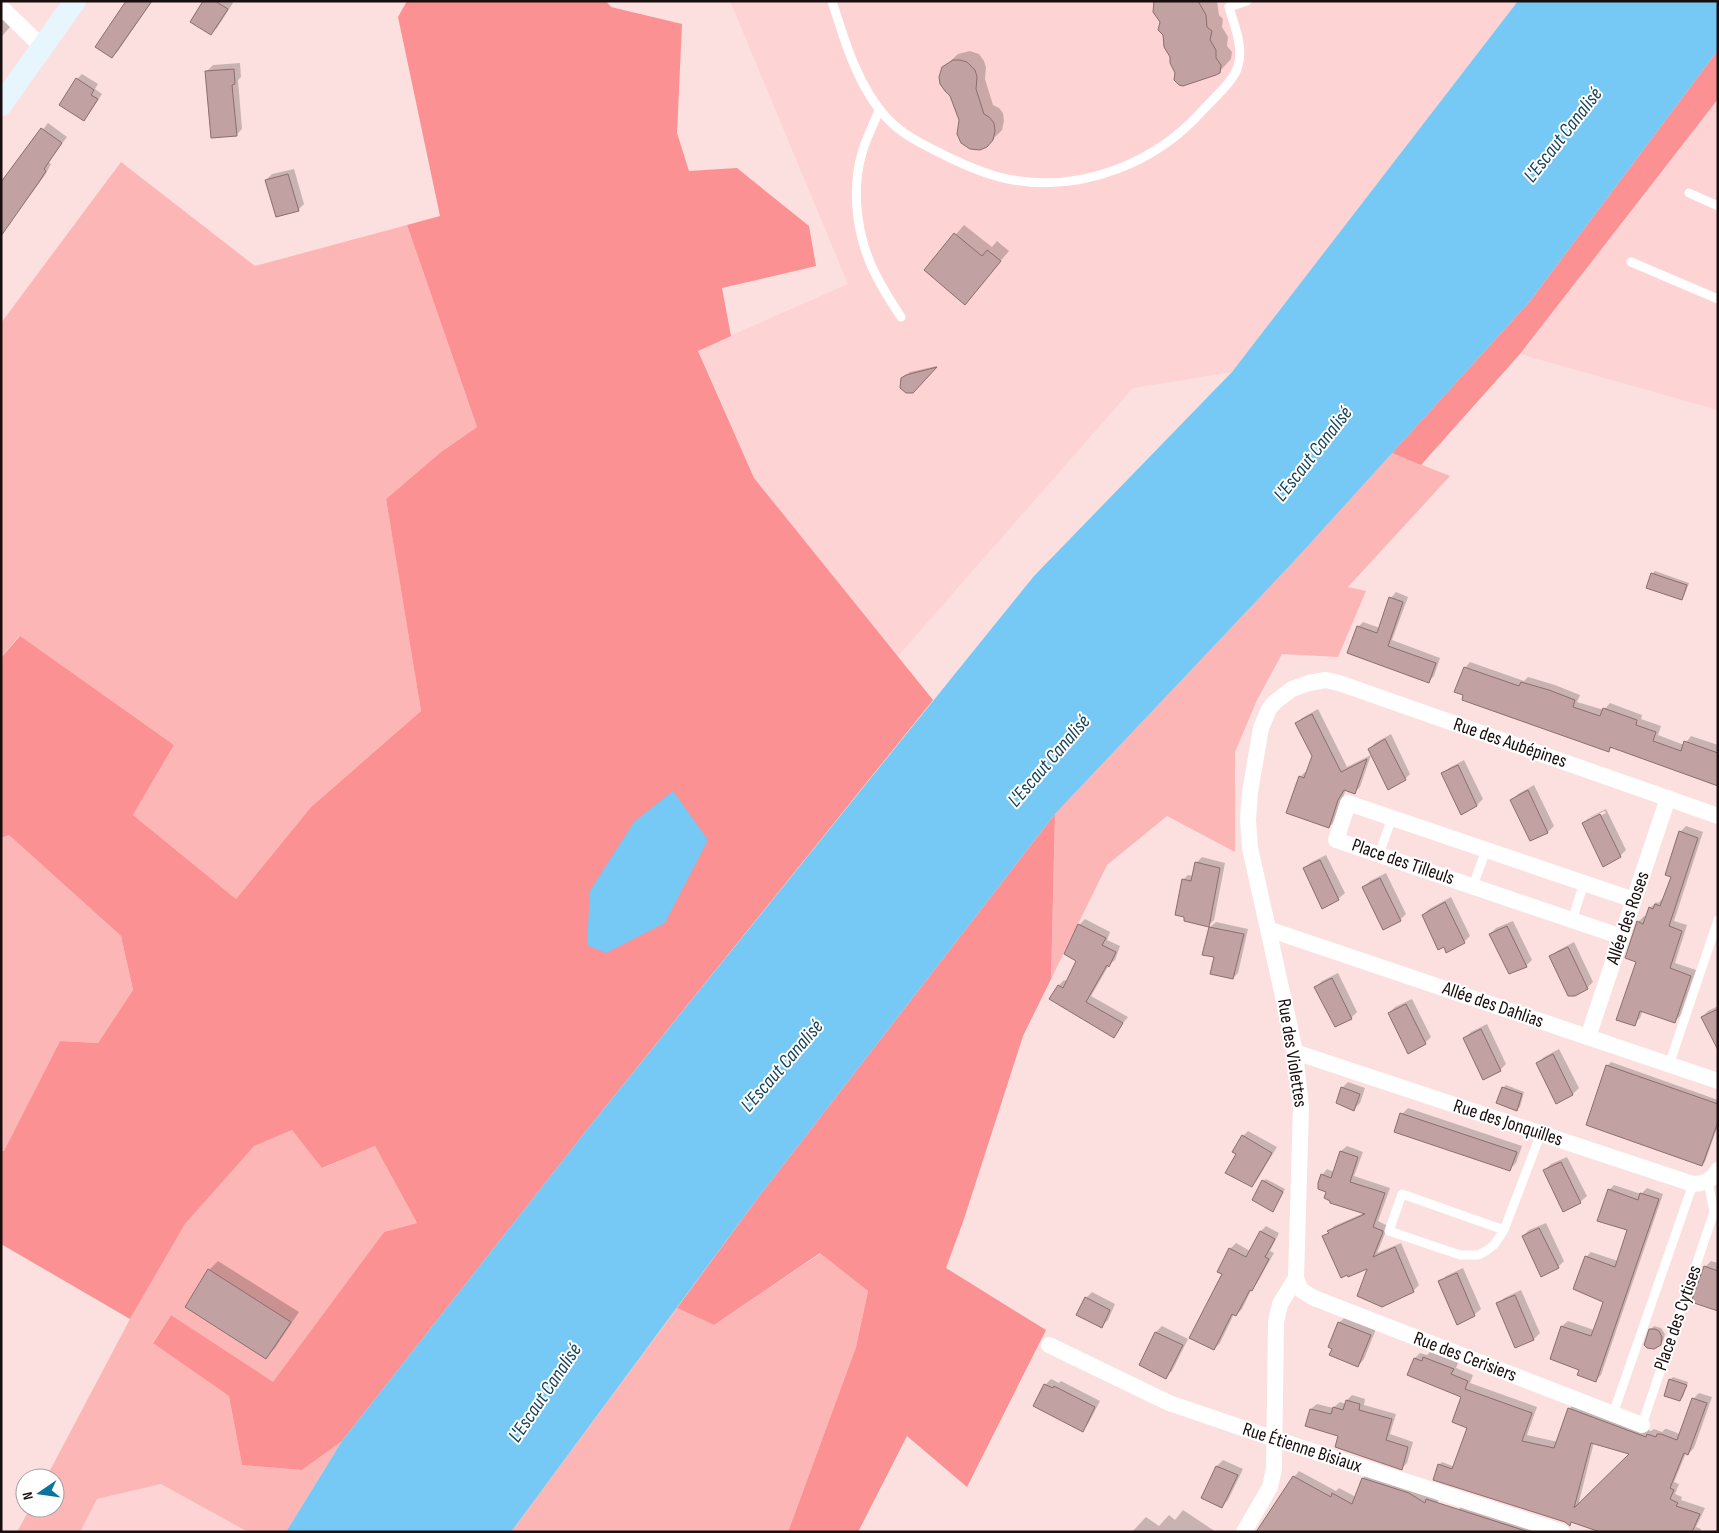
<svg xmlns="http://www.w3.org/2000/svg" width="1719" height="1533" font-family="'Sofia Sans Condensed',sans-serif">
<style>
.built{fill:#fed3d3}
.green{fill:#fdb6b6}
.forest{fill:#fb9193}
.water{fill:#76c8f5}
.shadow{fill:#0003;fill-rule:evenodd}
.building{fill:#c1a1a1;stroke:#8b6e6d;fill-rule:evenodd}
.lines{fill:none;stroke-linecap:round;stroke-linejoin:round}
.lane{stroke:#fff;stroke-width:9}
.street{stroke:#fff;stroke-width:16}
.secondary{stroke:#e7f5fd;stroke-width:22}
.labels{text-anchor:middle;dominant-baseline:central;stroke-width:4;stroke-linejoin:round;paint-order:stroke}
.street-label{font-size:19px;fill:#190e0e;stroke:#fff}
.water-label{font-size:20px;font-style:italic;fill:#15435a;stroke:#fff}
</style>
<rect width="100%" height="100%" fill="#fbe0df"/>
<g class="built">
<path d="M730,1H1518L1232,372L1133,388L897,657L754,478L698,350L848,284Z"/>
<path d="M1718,99V410L1520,354Z"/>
<path d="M161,1484L248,1532H80L97,1499Z"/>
</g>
<g class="green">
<path d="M121,162L255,266L407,225L477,427L441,452L386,499L421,711L311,807L236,899L133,815L174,745L19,636L1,658V323Z"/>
<path d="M1392,453L1450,476L1348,587L1366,591L1338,657L1282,654L1257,700L1235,752V852L1167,816L1107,865L1051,979L1055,814L1296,559Z"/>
<path d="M9,835L121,936L133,990L98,1043L60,1041L4,1152L1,1151V838Z"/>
<path d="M292,1130L323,1168L375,1146L417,1223L384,1232L273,1383L171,1315L153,1342L229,1396L242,1465L302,1470L342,1441L286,1532H248L161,1484L97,1499L80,1532H17L30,1508H55V1478H46L130,1319L185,1224L253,1146Z"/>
<path d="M821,1253L868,1291L856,1347L788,1532H511L677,1308L714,1325Z"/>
</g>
<g class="forest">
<path d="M407,1H606L611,7L682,24L677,133L689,171L737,168L809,226L816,266L722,288L731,336L698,351L754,478L933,700L590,1126L342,1441L302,1470L242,1465L229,1396L153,1343L171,1315L273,1382L384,1232L417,1223L375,1146L322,1168L292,1130L254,1146L185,1224L130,1319L1,1244V1151H4L60,1041L98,1043L133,990L121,936L9,835L1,838V658L20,636L174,745L133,815L236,899L311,807L421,711L386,499L441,452L477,427L407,225L440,216L398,17Z"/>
<path d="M1718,50V99L1520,354L1421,465L1392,453L1530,301Z"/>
<path d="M1055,814L1051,979L1023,1036L964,1219L946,1268L1046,1330L967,1487L907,1436L858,1532H788L856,1347L868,1291L820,1253L714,1325L677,1308L760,1195Z"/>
</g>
<g class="water">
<path d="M1518,1H1718V50L1530,301L1296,559L1055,814L760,1195L511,1532H286L342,1441L590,1126L1034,576L1232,372Z"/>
<path d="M673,791L708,840L665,923L606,953L587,945L590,891L634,822Z"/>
</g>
<g class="shadow">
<path d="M128,1H152L118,51L112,57Z"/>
<path d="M204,1H230L233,3L217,28L211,33Z"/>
<path d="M1153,1H1217L1219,15L1223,19L1222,27L1228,37L1227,46L1232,52L1231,59L1219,72L1177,73Z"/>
<path d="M1,16L11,26L1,37Z"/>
<path d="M970,51L979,54L984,61L986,67L985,79L993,105L999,108L1003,113L1004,121L1002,130L988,144L960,120L943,68L958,54Z"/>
<path d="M240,63L241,77L238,80L242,129L236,135L207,71L213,65Z"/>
<path d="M82,74L98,84L95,89L102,94L89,114L84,119L77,79Z"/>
<path d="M48,123L67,137L48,162L51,164L45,175L1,234V183Z"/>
<path d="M294,169L304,204L298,210L266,180L272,174Z"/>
<path d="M964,225L992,247L997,241L1009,251L965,303L925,270Z"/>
<path d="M937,366L913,392L905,376L910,372Z"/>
<path d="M1655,571L1689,583L1684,596L1681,599L1652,574Z"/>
<path d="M1396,592L1408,597L1392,640L1440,658L1434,676L1429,681L1358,627L1363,622L1380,628L1391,598Z"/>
<path d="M1470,662L1524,681L1528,677L1555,685L1580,695L1577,702L1604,710L1610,703L1642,715L1641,719L1661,726L1658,735L1684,745L1691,736L1718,745V784L1613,747L1608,751L1465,668Z"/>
<path d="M1318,709L1347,767L1371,755L1360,787L1354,793L1346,789L1334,822L1329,827L1300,777L1305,772L1307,773L1313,756L1297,723L1302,718Z"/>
<path d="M1391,734L1410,774L1405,779L1369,749L1375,743Z"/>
<path d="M1464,760L1483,799L1477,805L1462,813L1443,774L1449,768Z"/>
<path d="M1534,785L1554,826L1548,832L1531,840L1512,800L1518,794Z"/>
<path d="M1606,809L1626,850L1620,856L1584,823L1590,817ZM1605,811L1606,813L1589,821V818Z"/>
<path d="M1686,826L1703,832L1674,921L1687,925L1675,963L1696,970L1680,1016L1675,1021L1643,1010L1640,1018L1634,1024L1638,922L1644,916L1647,917L1650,908L1656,902L1658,903L1662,899H1664L1673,876L1680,832Z"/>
<path d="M1326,855L1345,893L1338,899L1304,869L1310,863Z"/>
<path d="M1202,857L1225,863L1214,920L1209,925L1183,880L1188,875L1194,876L1196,863Z"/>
<path d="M1386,873L1406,914L1400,920L1364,887L1370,881Z"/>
<path d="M1451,897L1470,936L1464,942L1423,915L1429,909Z"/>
<path d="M1085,919L1110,932L1107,940L1120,946L1115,960L1109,965L1091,996L1128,1017L1113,1036L1051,999L1059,985L1064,980L1067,981L1078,961L1079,925Z"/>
<path d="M1513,921L1532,960L1526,966L1490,934L1496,928Z"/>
<path d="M1216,922L1248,929L1238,973L1233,978L1215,956L1210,927Z"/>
<path d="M1574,942L1593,982L1587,988L1551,957L1557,951Z"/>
<path d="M1338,973L1357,1012L1351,1018L1316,987L1322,981Z"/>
<path d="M1412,999L1431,1037L1425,1043L1389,1013L1395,1007Z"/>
<path d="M1718,1006V1048L1702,1017L1708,1011Z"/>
<path d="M1487,1024L1506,1064L1500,1070L1465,1038L1471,1032Z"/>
<path d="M1559,1049L1579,1088L1573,1094L1557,1102L1538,1063L1544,1057Z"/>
<path d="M1611,1062L1718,1100V1125L1705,1162L1702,1165L1607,1066Z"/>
<path d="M1348,1082L1365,1088L1360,1103L1354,1109L1342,1088Z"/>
<path d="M1506,1085L1524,1092L1520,1107L1517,1109L1503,1088Z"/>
<path d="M1408,1108L1522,1146L1516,1163L1510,1169L1402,1114Z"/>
<path d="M1248,1131L1277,1147L1257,1180L1252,1185L1237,1153L1243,1136Z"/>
<path d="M1347,1146L1363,1152L1354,1176L1390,1188L1378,1221L1388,1226L1377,1253L1401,1243L1419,1285L1413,1291L1370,1266L1324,1237L1334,1226L1364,1213L1328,1191L1322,1175L1327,1169L1334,1172L1341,1151Z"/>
<path d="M1567,1157L1587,1196L1580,1202L1545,1170L1551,1164Z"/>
<path d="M1266,1179L1285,1189L1273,1210L1263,1181Z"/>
<path d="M1614,1185L1641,1194L1647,1188L1663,1194L1601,1375L1596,1380L1581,1370L1551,1358L1562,1326L1568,1321L1594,1330L1604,1301L1586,1257L1591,1252L1618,1261L1629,1229L1609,1190Z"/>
<path d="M1546,1223L1564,1261L1558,1267L1523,1236L1529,1230Z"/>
<path d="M1266,1226L1279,1233L1270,1251L1274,1253L1257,1283L1252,1288L1242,1309L1236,1315L1234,1314L1220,1343L1214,1349L1223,1274L1230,1249L1236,1243L1250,1251L1261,1231Z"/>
<path d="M218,1261L299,1312L275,1348L266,1357L209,1270Z"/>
<path d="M1711,1261L1718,1263V1310L1705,1267Z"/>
<path d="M1463,1268L1481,1309L1474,1315L1440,1282L1446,1276Z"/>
<path d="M1521,1290L1540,1333L1534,1339L1516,1346L1498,1304L1504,1298Z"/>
<path d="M1092,1292L1115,1304L1108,1320L1102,1326L1086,1298Z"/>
<path d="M1345,1317L1376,1329L1364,1359L1358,1366L1339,1323Z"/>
<path d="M1162,1326L1188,1339L1172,1371L1166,1377L1156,1332Z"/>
<path d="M1654,1326L1661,1328L1665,1334L1663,1341L1660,1344L1645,1345L1651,1329Z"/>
<path d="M1430,1352L1458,1363L1456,1368L1473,1375L1470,1383L1537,1407L1527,1435L1558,1442L1569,1409L1575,1403L1651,1431L1654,1429L1662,1432L1665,1429H1667L1680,1434L1693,1399L1699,1393L1712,1397L1694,1448L1688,1454L1686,1453L1674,1482L1679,1484L1675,1494L1682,1497L1681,1500L1705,1508L1696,1527L1701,1529L1700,1532H1603L1468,1427L1462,1396L1415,1358L1420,1353L1427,1355ZM1594,1442L1631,1454L1578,1506Z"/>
<path d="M1673,1377L1688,1382L1683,1397L1680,1400L1670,1380Z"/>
<path d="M1051,1379L1059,1383L1061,1381L1100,1401L1088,1424L1083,1430L1045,1385Z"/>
<path d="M1352,1395L1365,1399L1364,1405L1396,1414L1390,1434L1413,1442L1407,1463L1402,1468L1340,1435L1311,1409L1317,1404L1333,1408L1340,1402L1346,1404L1347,1400Z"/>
<path d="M1223,1460L1243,1469L1228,1500L1222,1506L1203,1498L1217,1466Z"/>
<path d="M1442,1462L1455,1467L1448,1480L1439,1465Z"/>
<path d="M1299,1471L1336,1491L1339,1488L1356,1497L1363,1478L1369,1473L1441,1496L1420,1532H1258L1294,1477Z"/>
<path d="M1464,1504L1536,1532H1449L1458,1510Z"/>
<path d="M1183,1510L1216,1532H1132L1146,1517L1159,1526L1169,1515L1175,1520Z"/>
</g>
<g class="building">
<path d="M126,1H152L112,58L95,47Z"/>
<path d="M203,1H215L228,9L211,35L190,22Z"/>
<path d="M1154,1H1198L1206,15L1207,27L1212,31L1210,40L1216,50V58L1221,65L1220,73L1216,75L1183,86L1179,85L1174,80L1175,73L1170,63V57L1164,47L1163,35L1158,30L1160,22L1153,12Z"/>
<path d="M953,60H960L967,62L975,70L977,77L976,89L984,114L989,117L994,123L995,131L993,140L987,147L980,150L970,149L961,143L957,134L959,120L950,96L945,91L940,84L939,77L942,67Z"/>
<path d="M234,69L235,84L232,85L237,136L211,138L205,71Z"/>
<path d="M76,78L94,90L91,95L98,99L84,121L59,105Z"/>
<path d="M41,128L62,143L44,169L46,171L39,182L1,236V182Z"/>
<path d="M288,174L299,211L276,217L265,180Z"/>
<path d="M954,233L982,256L987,250L1001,261L965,305L924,270Z"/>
<path d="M937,367L913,393H906L900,388L901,378L906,375Z"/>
<path d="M1651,573L1687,585L1682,600L1646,588Z"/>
<path d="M1389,597L1403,602L1388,646L1436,663L1429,683L1347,653L1357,626L1377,633Z"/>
<path d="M1464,667L1519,686L1521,682L1549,690L1575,700L1573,707L1600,716L1603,708L1637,720L1636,725L1656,732L1653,741L1681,751L1684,741L1718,753V786L1610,747L1609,752L1462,700L1463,695L1454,692Z"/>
<path d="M1312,714L1341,772L1367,759L1355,794L1344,790L1338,800L1329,828L1286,813L1299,776L1304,778L1312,756L1295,723Z"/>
<path d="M1385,739L1406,780L1388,790L1368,749Z"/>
<path d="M1458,765L1477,806L1461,815L1441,773Z"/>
<path d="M1528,790L1548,833L1530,841L1510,800Z"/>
<path d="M1600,814L1621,857L1603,867L1582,823Z"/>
<path d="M1679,831L1698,838L1669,926L1682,931L1670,968L1691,976L1675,1023L1640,1011L1635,1026L1616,1020L1636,962L1625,958L1637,921L1643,924L1649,907L1653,909L1655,904L1660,906L1671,877L1665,875Z"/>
<path d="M1320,860L1339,900L1322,909L1303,868Z"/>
<path d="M1195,862L1220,868L1209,927L1184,921V917L1175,915L1182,879L1191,881Z"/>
<path d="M1380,878L1401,921L1383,930L1362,887Z"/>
<path d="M1445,902L1465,943L1446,953L1444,947L1438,950L1422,915Z"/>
<path d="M1078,924L1106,938L1102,945L1116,952L1109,967L1107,965L1086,1002L1123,1023L1114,1038L1049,999L1058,985L1063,988L1076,961L1064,954Z"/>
<path d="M1507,926L1527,967L1509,974L1489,934Z"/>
<path d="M1209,927L1244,934L1233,979L1210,974L1214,957L1202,955Z"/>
<path d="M1568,947L1588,989L1575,996H1568L1549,956Z"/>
<path d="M1332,978L1352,1019L1335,1027L1314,987Z"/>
<path d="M1406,1004L1426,1044L1408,1054L1388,1013Z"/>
<path d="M1718,1009V1050L1701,1017Z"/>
<path d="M1481,1029L1501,1071L1483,1080L1463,1038Z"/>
<path d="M1553,1054L1573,1095L1556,1104L1536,1063Z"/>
<path d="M1606,1065L1718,1104V1122L1702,1166L1586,1125Z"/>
<path d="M1341,1087L1360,1094L1354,1111L1336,1103Z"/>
<path d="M1502,1087L1522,1094L1517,1111L1496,1103Z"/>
<path d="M1400,1113L1517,1152L1510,1171L1394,1132Z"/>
<path d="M1242,1135L1272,1153L1252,1187L1225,1173L1236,1154L1232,1152Z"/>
<path d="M1340,1151L1358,1157L1350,1182L1385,1193L1373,1227L1383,1231V1232L1373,1257L1395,1247L1414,1292L1382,1307L1357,1296L1367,1269L1348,1277L1347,1275L1341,1278L1322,1236L1329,1233L1327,1231L1365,1214L1330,1203V1201L1324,1198L1326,1192L1318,1189V1183L1321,1174L1331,1178Z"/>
<path d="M1561,1162L1581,1203L1563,1212L1543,1170Z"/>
<path d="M1262,1180L1283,1192L1273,1212L1252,1200Z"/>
<path d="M1608,1189L1638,1200L1640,1193L1659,1199L1596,1382L1577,1375L1579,1370L1550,1359L1561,1326L1591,1336L1598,1317L1603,1302L1573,1289L1585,1256L1615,1267L1627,1230L1597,1221Z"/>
<path d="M1539,1228L1559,1268L1541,1277L1522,1236Z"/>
<path d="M1260,1231L1275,1239L1265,1257L1269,1259L1252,1291L1250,1290L1236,1316L1232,1314L1214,1350L1189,1338L1222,1274L1217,1272L1229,1248L1246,1257Z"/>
<path d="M1704,1266L1718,1271V1311L1691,1302Z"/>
<path d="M208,1269L291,1322L266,1359L185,1307Z"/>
<path d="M1457,1273L1475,1316L1457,1325L1438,1281Z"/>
<path d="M1515,1295L1534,1340L1515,1348L1496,1303Z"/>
<path d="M1085,1297L1110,1310L1102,1328L1076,1315Z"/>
<path d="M1338,1322L1371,1335L1358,1367L1329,1355L1332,1349L1328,1347Z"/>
<path d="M1649,1329H1655L1659,1331L1662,1337L1661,1345L1654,1349L1647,1348L1644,1345Z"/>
<path d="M1155,1332L1183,1345L1166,1379L1139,1365Z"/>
<path d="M1423,1357L1454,1369L1451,1374L1468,1381L1465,1389L1532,1413L1522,1441L1554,1448L1568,1408L1646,1437L1647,1434L1656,1437L1657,1434H1661L1677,1440L1692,1398L1707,1403L1688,1455L1684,1453L1670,1488L1674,1490L1670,1499L1678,1503L1676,1506L1700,1514L1692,1532H1600L1571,1522L1570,1526L1565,1522L1433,1480L1438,1464L1452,1469L1467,1428L1452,1422L1461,1397L1407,1375L1414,1358L1422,1361ZM1591,1443L1629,1454L1574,1508Z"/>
<path d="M1669,1379L1687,1385L1680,1401L1664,1396Z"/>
<path d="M1044,1384L1053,1388L1054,1386L1095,1407L1083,1432L1033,1406Z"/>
<path d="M1346,1400L1360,1404L1359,1410L1392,1419L1386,1440L1408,1447L1402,1470L1335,1447L1338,1436L1305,1426L1310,1409L1331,1414L1333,1407L1343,1410Z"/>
<path d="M1216,1466L1238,1475L1222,1508L1201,1498Z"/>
<path d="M1293,1476L1331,1497L1332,1493L1352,1504L1362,1478L1409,1493L1425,1503L1426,1499L1529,1532H1256Z"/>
</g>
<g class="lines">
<g class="lane">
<path d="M832,1C844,39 858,87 886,117C901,134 922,144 942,154C964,165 988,176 1013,180C1083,192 1156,163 1203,110C1214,98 1234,81 1238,66C1244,47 1234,25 1229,7L1247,1"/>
<path d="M879,110C874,124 866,138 862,153C852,186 856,228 869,260C877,280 889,299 901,317"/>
<path d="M1689,193L1718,206"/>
<path d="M1631,262L1718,299"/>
<path d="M1379,854L1392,818"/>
<path d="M1473,886L1486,850"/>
<path d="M1572,920L1584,883"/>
<path d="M1669,1065L1718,920"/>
<path d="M1504,1230L1402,1194L1389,1231L1460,1255H1478L1486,1251L1494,1245L1504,1230L1541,1133"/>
<path d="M1613,1414L1693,1184"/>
<path d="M1642,1425L1714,1212L1708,1181"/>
</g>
<g class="street">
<path d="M1,7L42,47"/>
<path d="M1268,929L1718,1081"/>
<path d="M1622,937L1336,840L1348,803L1634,900"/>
<path d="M1588,1037L1668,798"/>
<path d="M1295,1052L1693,1184C1704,1184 1713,1180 1718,1170"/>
<path d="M1296,1278L1301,1290L1314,1298L1642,1425"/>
<path d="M1049,1345L1169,1403L1275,1439L1562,1532"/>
<path d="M1244,1532L1270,1487L1274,1469L1276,1322L1280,1304L1296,1278L1301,1107L1295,1052L1288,1019L1250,848L1248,820L1250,792L1261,728L1269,709L1275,702L1292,689L1309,683L1326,680L1339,683L1718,816"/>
</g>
<path class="secondary" d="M1,105L75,1"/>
</g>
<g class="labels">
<g class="street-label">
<text transform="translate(1510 743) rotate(19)">Rue des Aubépines</text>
<text transform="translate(1403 862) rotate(19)">Place des Tilleuls</text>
<text transform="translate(1628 918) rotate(-71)">Allée des Roses</text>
<text transform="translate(1493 1005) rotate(19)">Allée des Dahlias</text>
<text transform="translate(1292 1053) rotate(81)">Rue des Violettes</text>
<text transform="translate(1508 1123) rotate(18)">Rue des Jonquilles</text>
<text transform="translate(1678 1318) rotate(-71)">Place des Cytises</text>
<text transform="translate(1465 1357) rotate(21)">Rue des Cerisiers</text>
<text transform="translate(1302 1448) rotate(18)">Rue Étienne Bisiaux</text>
</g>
<g class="water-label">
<text transform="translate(1563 135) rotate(-52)">L'Escaut Canalisé</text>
<text transform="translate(1313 454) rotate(-52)">L'Escaut Canalisé</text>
<text transform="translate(1049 761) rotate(-49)">L'Escaut Canalisé</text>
<text transform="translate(782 1066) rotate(-49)">L'Escaut Canalisé</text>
<text transform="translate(545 1393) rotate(-56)">L'Escaut Canalisé</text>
</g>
</g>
<rect width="1719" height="1533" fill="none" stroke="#190e0e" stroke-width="5"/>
<g transform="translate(40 1493) rotate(257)"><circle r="24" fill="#ffffff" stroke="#a39f9f"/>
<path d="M0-4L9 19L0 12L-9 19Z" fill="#09749f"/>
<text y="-8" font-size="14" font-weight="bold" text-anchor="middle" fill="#190e0e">N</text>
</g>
</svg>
